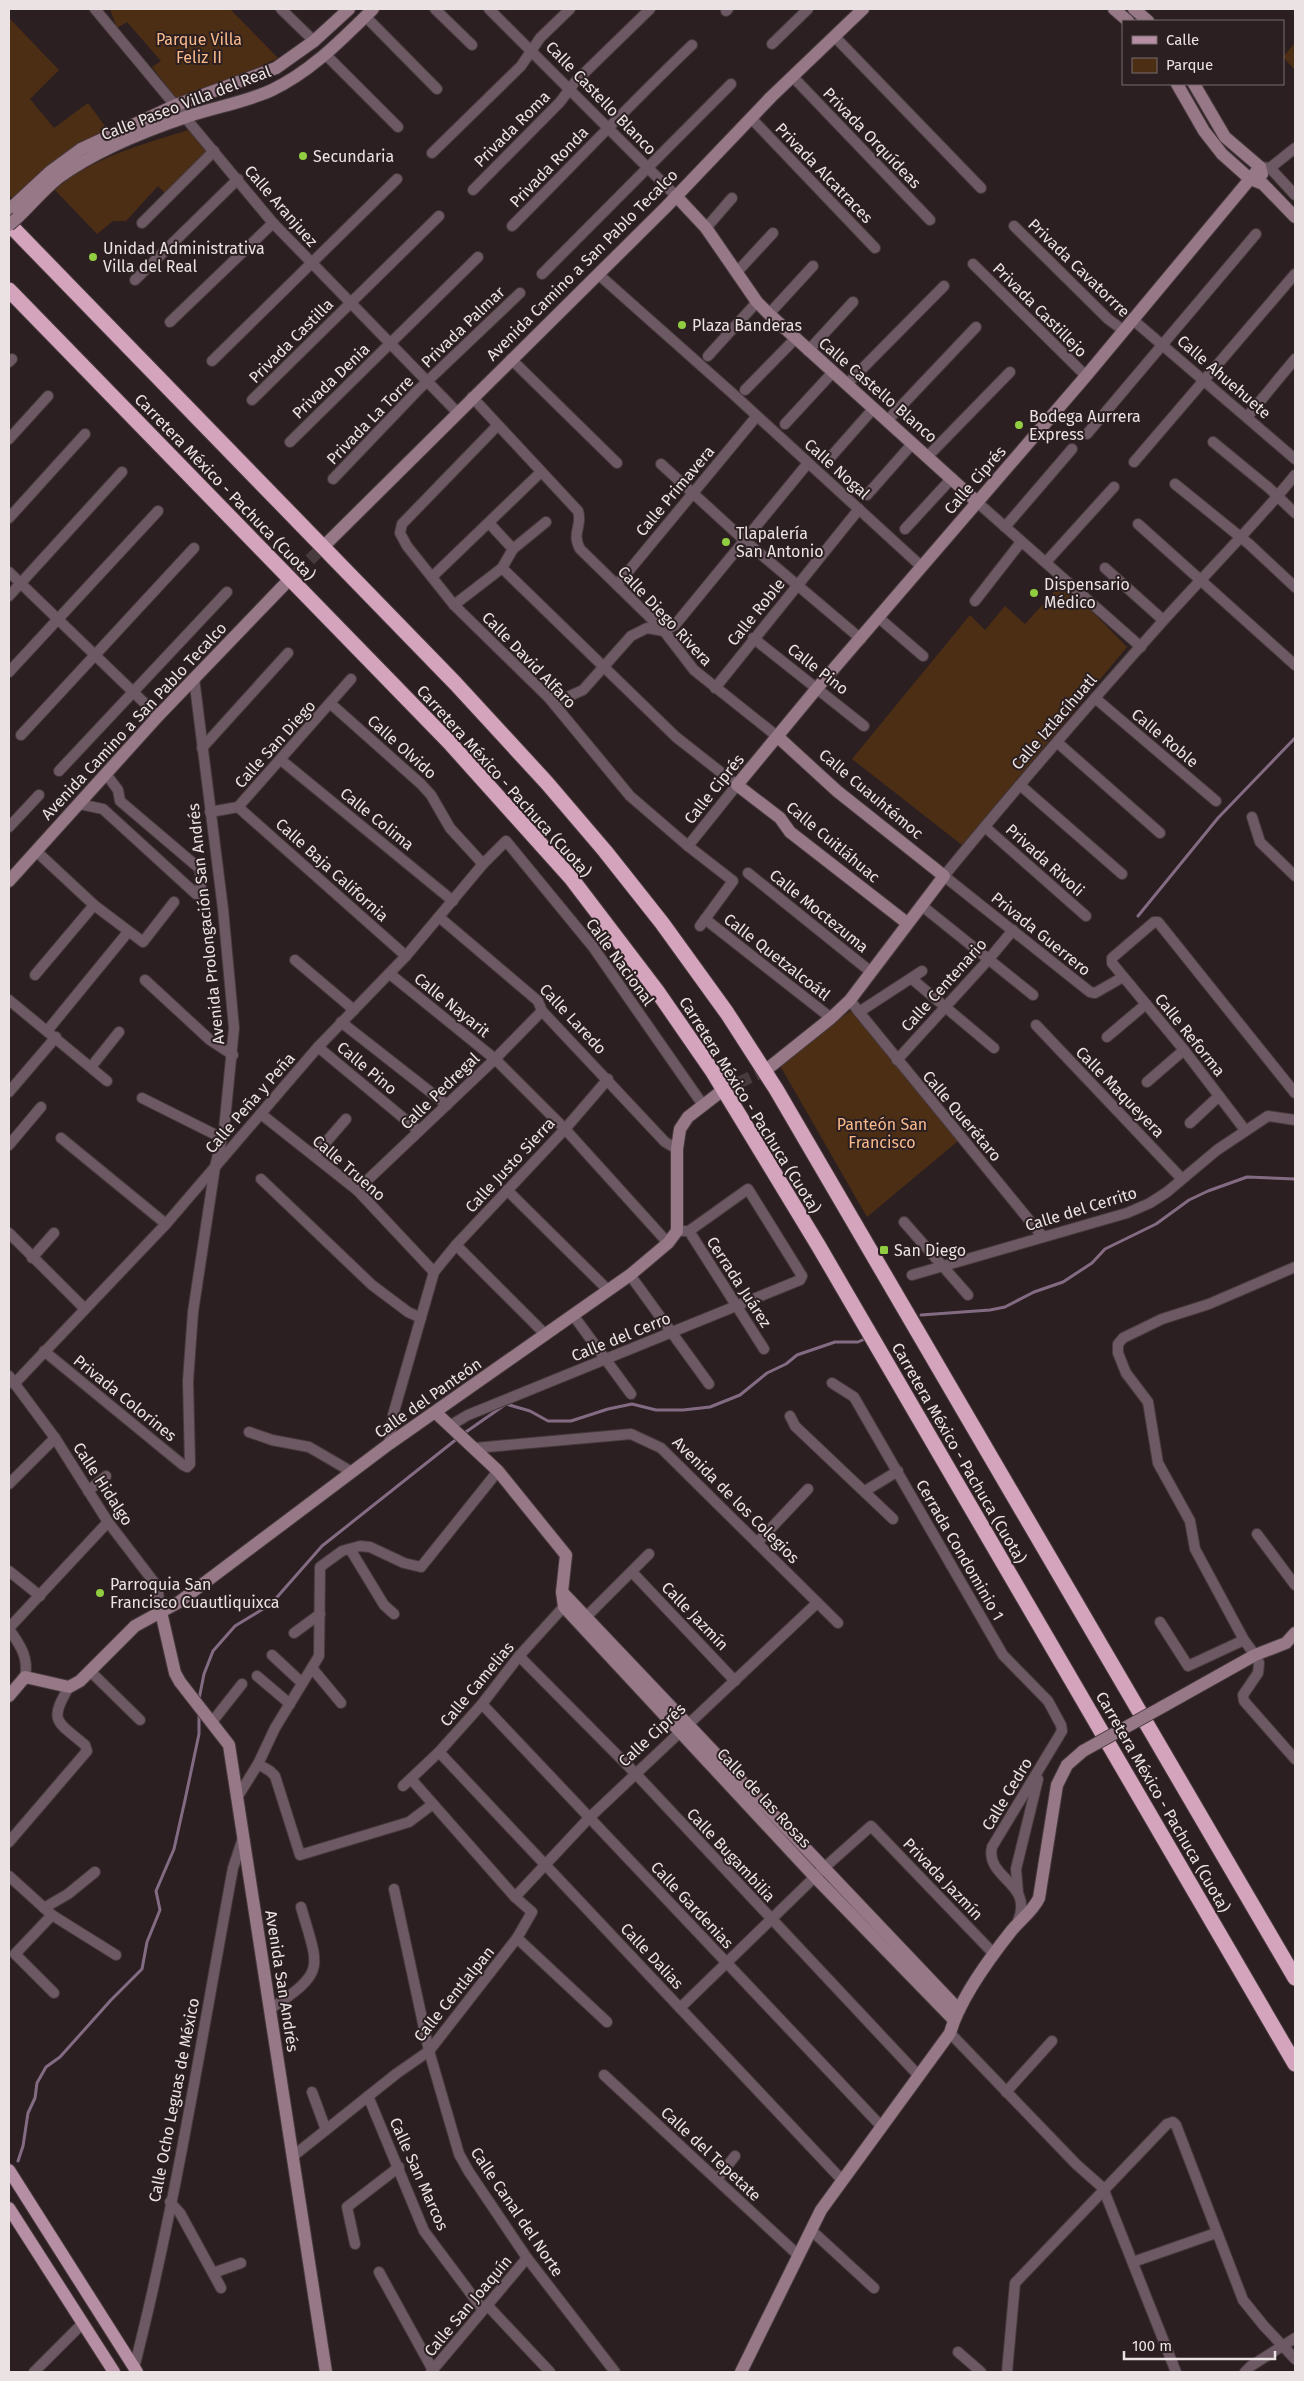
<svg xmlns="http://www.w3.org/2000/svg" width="1304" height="2381" font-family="'Fira Sans',sans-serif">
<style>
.green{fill:#4c2e15}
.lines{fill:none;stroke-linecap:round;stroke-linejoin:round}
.stream{stroke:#836c83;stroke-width:3}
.secondary-tunnel{stroke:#493c3e;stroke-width:12;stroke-dasharray:12 6;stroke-linecap:butt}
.street-casing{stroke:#473a3c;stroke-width:12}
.secondary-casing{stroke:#473a3c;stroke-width:14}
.primary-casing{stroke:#473a3c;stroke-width:14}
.highway-casing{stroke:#473a3c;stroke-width:17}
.street{stroke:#6d5963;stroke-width:10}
.secondary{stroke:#967887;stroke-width:12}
.primary{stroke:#b78fa4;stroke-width:12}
.highway{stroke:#d4a4bd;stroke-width:15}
.secondary-bridge-casing{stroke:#473a3c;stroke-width:14;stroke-linecap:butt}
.secondary-bridge{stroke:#967887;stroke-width:12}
.poi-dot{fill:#90cd41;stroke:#2c1f21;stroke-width:2}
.labels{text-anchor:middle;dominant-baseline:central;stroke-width:4;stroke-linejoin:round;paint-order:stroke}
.park-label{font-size:16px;fill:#f9ba8b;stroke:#2c1f21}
.street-label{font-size:16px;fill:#ebe3e3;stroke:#2c1f21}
.poi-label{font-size:16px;fill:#ebe3e3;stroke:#2c1f21;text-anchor:start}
</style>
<rect width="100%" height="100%" fill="#2c1f21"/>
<g class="green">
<path d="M110,9H230L278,58L259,67L176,98L152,67L161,61L127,22L117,28Z"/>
<path d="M9,18L59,70L30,99L54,128L88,103L110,133L16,203L9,195Z"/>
<path d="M1295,43V70L1283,57Z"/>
<path d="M188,130L212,155L167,195L158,186L126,221H113L97,234L55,190C90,158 144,144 188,130Z"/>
<path d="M1063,582L1127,647L962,845L852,759L970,615L985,630L1005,606L1025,624Z"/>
<path d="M855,1008L958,1141L867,1217L778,1062Z"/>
</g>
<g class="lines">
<g class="stream">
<path d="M1138,916L1218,818L1295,738"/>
<path d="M921,1315L990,1310L1005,1307L1034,1292L1063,1282L1092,1263L1105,1249L1156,1224L1189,1200L1208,1191L1247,1177L1295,1179"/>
<path d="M463,1434L506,1404L530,1411L548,1421H571L608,1409L632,1404L656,1410H683L710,1407L740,1395L767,1373L786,1364L797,1355L835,1342H858L867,1338"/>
<path d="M199,1699L204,1674L213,1651L235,1626L271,1604L322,1546L458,1438"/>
<path d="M18,2161L23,2146L28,2113L35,2098L37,2083L46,2067L60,2057L111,2000L142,1969L147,1942L160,1910L156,1891L174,1849L185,1800L199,1734V1712"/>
</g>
<g class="secondary-tunnel">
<path d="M284,585L325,545"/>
<path d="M723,1090L766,1070"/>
</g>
<defs>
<g id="street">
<path d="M95,9L273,223L457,412"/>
<path d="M281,9L314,41"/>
<path d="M435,9L472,45"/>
<path d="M489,9L676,196"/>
<path d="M726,11L728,9"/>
<path d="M365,16L437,89"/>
<path d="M834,36L981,188"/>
<path d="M772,44L808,9"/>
<path d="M326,55L398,127"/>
<path d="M793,77L930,220"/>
<path d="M751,118L875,248"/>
<path d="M432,153L521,66L540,38L570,9"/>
<path d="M1260,167L1270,168L1295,148"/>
<path d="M1270,168L1295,195"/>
<path d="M473,190L560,102L575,82L650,9"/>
<path d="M142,223L214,151"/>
<path d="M512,226C572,166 630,104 692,45"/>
<path d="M1014,226L1108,319L1123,330"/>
<path d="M706,228L732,198"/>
<path d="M973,264L1086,376"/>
<path d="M736,273L773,233"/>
<path d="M542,274L731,84"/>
<path d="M598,274L732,393L922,567"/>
<path d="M135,280L238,179"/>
<path d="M769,314L813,266"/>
<path d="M1132,319L1295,459"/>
<path d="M170,322L273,223"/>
<path d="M808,351L853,302"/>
<path d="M708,356L757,302"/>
<path d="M511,359L617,463"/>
<path d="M212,361L397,179"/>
<path d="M9,362L12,359"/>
<path d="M847,384L944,286"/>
<path d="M745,390L795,339"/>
<path d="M472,397L578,511C583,526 571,532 580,549L664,631L694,670L778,737"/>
<path d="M252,400L439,216"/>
<path d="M1247,417L1295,359"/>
<path d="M887,421L976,327"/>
<path d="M785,424L833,372"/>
<path d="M497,426L402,524L400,533L407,546L454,605L549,698L630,796L688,846L733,881L700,926"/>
<path d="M1087,434L1256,234"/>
<path d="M9,439L48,396"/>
<path d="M290,442L478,257"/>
<path d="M1213,442L1269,488L1295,513"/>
<path d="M928,456L1010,372"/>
<path d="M828,460L873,409"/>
<path d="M1134,462L1295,274"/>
<path d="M661,464L744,540L861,639"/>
<path d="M333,479L417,391L520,293"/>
<path d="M1175,484L1249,544L1295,587"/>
<path d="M867,495L912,444"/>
<path d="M977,502L1141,647"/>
<path d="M9,518L85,434"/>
<path d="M489,523L513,549"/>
<path d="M1138,524L1295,665"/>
<path d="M1005,527L1072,449"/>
<path d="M905,529L952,478"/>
<path d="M1046,562L1114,487"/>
<path d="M502,568L676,737L737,785L688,846"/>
<path d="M1105,568L1163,620"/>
<path d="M9,572L158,716"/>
<path d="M432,577L540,473"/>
<path d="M617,585L756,417"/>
<path d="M9,596L122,472"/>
<path d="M975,601L1021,542"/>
<path d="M454,605L502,568L513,549L546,522"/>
<path d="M879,618L923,656"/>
<path d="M753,638L864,726"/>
<path d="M9,672L158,511"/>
<path d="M715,688L859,509"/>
<path d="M549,698H565L583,690L631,636L647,628L664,631L675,625L808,463"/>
<path d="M1095,698L1216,801"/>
<path d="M331,704L421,784L431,795L450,828L483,864"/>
<path d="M21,735L194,548"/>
<path d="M1058,743L1160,833"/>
<path d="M202,748L288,653"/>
<path d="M281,760L453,901"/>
<path d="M59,771L227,592"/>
<path d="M1020,785L1122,874"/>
<path d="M79,804L103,809L196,894H201L200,869L120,801L118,790L106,774"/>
<path d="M238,807L406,956"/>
<path d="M210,812L238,807L351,679"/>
<path d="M1252,817L1260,842L1295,876"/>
<path d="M9,827L39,795"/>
<path d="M985,827L1086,916"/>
<path d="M36,851L94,905L143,942L174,902"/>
<path d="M748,873L871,972"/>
<path d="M921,905L1033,995"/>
<path d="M439,917L538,1001L542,1011L665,1142L677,1149"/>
<path d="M705,919L831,1018"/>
<path d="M295,960L354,1010"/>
<path d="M390,974L495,1059L565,1129L668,1243"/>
<path d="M35,975L94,905"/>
<path d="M1123,977L1095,993L1090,992L944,876C1015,789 1089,704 1163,621C1207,572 1254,526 1295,475"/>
<path d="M912,979L994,1048"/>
<path d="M145,980L210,1040L233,1055"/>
<path d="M9,1000L107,1081"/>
<path d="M850,1000L859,1012L922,971"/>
<path d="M859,1012L1043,1237"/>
<path d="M341,1022L447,1105"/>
<path d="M1036,1025L1182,1179"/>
<path d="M47,1031L128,932"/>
<path d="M1107,1037L1146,1004"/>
<path d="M318,1047L419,1131"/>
<path d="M897,1060L989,959L1013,930"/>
<path d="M91,1067L119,1032"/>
<path d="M1147,1082L1184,1050"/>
<path d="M9,1092L56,1037"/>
<path d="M142,1098L222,1138"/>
<path d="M261,1114L357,1190L434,1272"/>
<path d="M1190,1123L1219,1096"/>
<path d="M1245,1130L1184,1050L1112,963V958L1154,922H1158L1295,1093"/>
<path d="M61,1138L166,1224"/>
<path d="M9,1145L41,1107"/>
<path d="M314,1156L346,1119"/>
<path d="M261,1179L372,1285L408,1312L421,1318"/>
<path d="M357,1190L495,1059L542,1011"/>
<path d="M507,1190L608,1290"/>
<path d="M904,1222L968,1295"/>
<path d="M689,1231L764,1349"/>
<path d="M9,1233L85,1309"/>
<path d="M456,1245L546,1335"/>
<path d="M32,1258L54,1233"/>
<path d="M1295,1267L1209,1304L1162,1319L1123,1338L1118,1344V1353L1126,1373L1148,1402L1158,1463L1190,1521L1195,1549L1244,1640L1255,1655L1259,1663L1258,1673L1243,1695L1244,1701L1295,1759"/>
<path d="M630,1275L709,1384"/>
<path d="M912,1275L1127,1213L1150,1203L1167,1192L1217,1150L1268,1116L1295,1120"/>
<path d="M573,1315L631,1394"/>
<path d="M44,1351L183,1465L187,1467L190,1464L188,1381L193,1312L215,1167L224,1130L234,1028L223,909L194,678"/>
<path d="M9,1376L55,1438L108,1522L157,1586L161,1612"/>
<path d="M832,1383L854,1397L1003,1655L1048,1701L1061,1725L1062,1731L992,1847C985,1879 1034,1882 1018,1921"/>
<path d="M14,1384L166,1224L318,1047L406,956L483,864L506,841L593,947L703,1105"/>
<path d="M790,1416L795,1426L893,1519"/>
<path d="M451,1425L468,1415L800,1280L802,1276L748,1189L689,1231H677"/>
<path d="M249,1432L272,1440L309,1447L352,1472"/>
<path d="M389,1444L393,1415L434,1272L456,1245L565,1129L608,1079"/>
<path d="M475,1448L631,1434L661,1448L838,1623"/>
<path d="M9,1484L55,1438"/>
<path d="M88,1491L106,1476"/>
<path d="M865,1491L898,1471"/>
<path d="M1257,1534L1295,1585"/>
<path d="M757,1543L808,1489"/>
<path d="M350,1549L384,1605L394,1614"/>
<path d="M9,1571L40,1596"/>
<path d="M632,1572L735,1681"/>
<path d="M587,1616L649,1554"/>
<path d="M1160,1622L1188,1666L1244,1640"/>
<path d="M9,1628L108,1522"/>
<path d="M9,1629C20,1645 29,1657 25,1677"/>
<path d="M294,1633L320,1614"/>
<path d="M272,1655L302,1683"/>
<path d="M519,1656L635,1773L919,2076"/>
<path d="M312,1668L341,1703"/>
<path d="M90,1671L140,1720"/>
<path d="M257,1676L290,1704"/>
<path d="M482,1704L881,2126"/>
<path d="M212,1722L242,1684"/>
<path d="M439,1752L842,2180"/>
<path d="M258,1764L270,1771L275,1776L300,1855L409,1822L433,1804"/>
<path d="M403,1786L439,1752L482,1704L519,1656L569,1601"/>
<path d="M238,1796L258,1764L275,1728L319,1656L320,1567L342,1551L360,1546L370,1547L404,1563L421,1567L498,1471"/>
<path d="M9,1842L87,1751L85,1745C57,1721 48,1722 69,1687"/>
<path d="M9,1876L52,1915L116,1955"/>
<path d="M394,1889L429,2051L459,2154L469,2172L527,2258L615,2372"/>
<path d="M1018,1893L1016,1869L1038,1779"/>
<path d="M515,1897L589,1818L817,1603"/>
<path d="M44,1908L68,1894L95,1872"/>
<path d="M52,1915L15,1954L54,1993"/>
<path d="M517,1938L607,2022"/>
<path d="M680,2008L825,1867L871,1826L994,1954"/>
<path d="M270,2009C327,1971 319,1969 301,1907"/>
<path d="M950,2033L1076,2164L1103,2188L1176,2372"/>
<path d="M604,2075L798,2255"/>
<path d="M312,2092L326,2130"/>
<path d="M1006,2092L1052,2041"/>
<path d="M368,2096L424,2231L483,2310"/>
<path d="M292,2157L396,2074L429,2051L517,1938L532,1912L515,1897L411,1779"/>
<path d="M717,2179L735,2156"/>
<path d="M170,2202L180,2213L221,2288"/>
<path d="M811,2230L874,2288"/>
<path d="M355,2244L347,2207L399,2167"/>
<path d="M1133,2262L1216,2233"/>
<path d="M379,2272L434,2372"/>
<path d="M213,2273L241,2263"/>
<path d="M487,2305L550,2372"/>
<path d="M958,2352L981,2372"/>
<path d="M134,2368C176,2204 202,2035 233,1868L243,1838"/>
<path d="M34,2372L82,2324"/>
<path d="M431,2372L527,2258"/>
<path d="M1007,2372L1015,2283L1167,2124L1173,2122L1176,2125L1243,2300L1264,2326L1295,2359"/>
<path d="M1245,2372L1251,2366L1295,2338"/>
</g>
<g id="secondary">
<path d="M1114,9L1128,21"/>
<path d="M1134,9L1148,21"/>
<path d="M1177,84L1204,131L1222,154L1250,179L1263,184L1295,217"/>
<path d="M1194,84L1225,137L1260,167L1262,174"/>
<path d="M676,196L706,228L757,302L769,314L977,502"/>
<path d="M9,210L51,171L81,149L176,105L276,68L314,41L349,9"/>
<path d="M17,218C31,205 43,190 58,178C96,150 144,131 189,116C216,107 246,102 272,90C312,71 342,39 373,9"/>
<path d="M325,545L666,207L771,97L863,9"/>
<path d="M9,881L158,716L284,585"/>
<path d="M907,923L790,832L780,818L737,785L818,687L1086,376L1260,167"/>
<path d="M766,1070L831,1018L850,1000L944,876L837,791L778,737"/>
<path d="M436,1413L498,1471L566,1555L562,1592L564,1607L815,1877L954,2020"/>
<path d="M562,1592L959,2010"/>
<path d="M161,1612L175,1673L180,1682L229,1745L326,2372"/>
<path d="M9,1696L25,1677L69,1687L80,1681L135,1626L179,1602L389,1444L630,1275L668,1243L677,1231V1149L680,1129L688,1117L723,1090"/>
<path d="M1164,1706L1255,1655L1286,1643L1295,1633"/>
<path d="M741,2372L821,2210L950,2033C960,1998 989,1959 1012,1930C1021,1919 1033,1911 1039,1898L1057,1785L1067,1765L1083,1751"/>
</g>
<g id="primary">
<path d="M9,2170L137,2372"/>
<path d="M9,2208L114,2372"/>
</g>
<g id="highway">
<path d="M9,224L455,683L547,783L605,851L662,923L727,1013L776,1089L1295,1978"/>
<path d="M9,290L449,742L571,878L657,991L713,1072L818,1245L1295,2064"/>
</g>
</defs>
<use href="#street" class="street-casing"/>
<use href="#secondary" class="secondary-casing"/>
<use href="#primary" class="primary-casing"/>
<use href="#highway" class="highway-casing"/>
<use href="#street" class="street"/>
<use href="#secondary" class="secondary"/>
<use href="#primary" class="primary"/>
<use href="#highway" class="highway"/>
<defs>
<g id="secondary-bridge">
<path d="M9,225L17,218"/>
<path d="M1083,1751L1164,1706"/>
</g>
</defs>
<use href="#secondary-bridge" class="secondary-bridge-casing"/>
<use href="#secondary-bridge" class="secondary-bridge"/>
</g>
<g class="poi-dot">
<circle cx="303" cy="156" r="5"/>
<circle cx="93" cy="257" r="5"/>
<circle cx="682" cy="325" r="5"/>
<circle cx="1019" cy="425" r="5"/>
<circle cx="726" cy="542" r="5"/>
<circle cx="1034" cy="593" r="5"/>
<rect x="879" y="1245" width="10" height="10" rx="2.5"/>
<circle cx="100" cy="1593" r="5"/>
</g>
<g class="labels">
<g class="park-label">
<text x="199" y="39">Parque Villa<tspan x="199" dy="18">Feliz II</tspan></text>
<text x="882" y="1124">Panteón San<tspan x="882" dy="18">Francisco</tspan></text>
</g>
<g class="street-label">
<text transform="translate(601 98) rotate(46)">Calle Castello Blanco</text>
<text transform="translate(186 103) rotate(-21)">Calle Paseo Villa del Real</text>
<text transform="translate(512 129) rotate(-45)">Privada Roma</text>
<text transform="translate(872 138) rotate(46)">Privada Orquídeas</text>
<text transform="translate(549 167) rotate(-46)">Privada Ronda</text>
<text transform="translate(824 173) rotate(46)">Privada Alcatraces</text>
<text transform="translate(281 206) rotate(49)">Calle Aranjuez</text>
<text transform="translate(582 265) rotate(-45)">Avenida Camino a San Pablo Tecalco</text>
<text transform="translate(1079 268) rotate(44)">Privada Cavatorrre</text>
<text transform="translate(1040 310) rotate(45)">Privada Castillejo</text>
<text transform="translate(463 327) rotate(-44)">Privada Palmar</text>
<text transform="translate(291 341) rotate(-45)">Privada Castilla</text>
<text transform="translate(1224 377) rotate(41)">Calle Ahuehuete</text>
<text transform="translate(331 381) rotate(-44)">Privada Denia</text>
<text transform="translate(878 390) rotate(41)">Calle Castello Blanco</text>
<text transform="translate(370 420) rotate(-46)">Privada La Torre</text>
<text transform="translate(837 469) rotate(42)">Calle Nogal</text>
<text transform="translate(975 480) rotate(-49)">Calle Ciprés</text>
<text transform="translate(225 487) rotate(46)">Carretera México - Pachuca (Cuota)</text>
<text transform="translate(675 491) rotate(-50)">Calle Primavera</text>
<text transform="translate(756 612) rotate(-51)">Calle Roble</text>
<text transform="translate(665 616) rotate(47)">Calle Diego Rivera</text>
<text transform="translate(529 660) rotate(46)">Calle David Alfaro</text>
<text transform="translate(818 669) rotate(38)">Calle Pino</text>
<text transform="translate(134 721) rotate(-47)">Avenida Camino a San Pablo Tecalco</text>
<text transform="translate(1054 722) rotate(-49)">Calle Iztlacíhuatl</text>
<text transform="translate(1165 738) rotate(40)">Calle Roble</text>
<text transform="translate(275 744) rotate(-48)">Calle San Diego</text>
<text transform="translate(402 747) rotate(42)">Calle Olvido</text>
<text transform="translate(504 781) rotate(48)">Carretera México - Pachuca (Cuota)</text>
<text transform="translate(714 789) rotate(-51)">Calle Ciprés</text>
<text transform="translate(871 794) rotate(40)">Calle Cuauhtémoc</text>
<text transform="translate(377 819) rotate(39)">Calle Colima</text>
<text transform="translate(833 842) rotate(40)">Calle Cuitláhuac</text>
<text transform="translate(1045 860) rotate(42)">Privada Rivoli</text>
<text transform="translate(332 870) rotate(42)">Calle Baja California</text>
<text transform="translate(819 911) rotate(39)">Calle Moctezuma</text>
<text transform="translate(206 924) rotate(-96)">Avenida Prolongación San Andrés</text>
<text transform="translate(1041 934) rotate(39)">Privada Guerrero</text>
<text transform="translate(777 957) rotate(38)">Calle Quetzalcoátl</text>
<text transform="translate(620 962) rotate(54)">Calle Nacional</text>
<text transform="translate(944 985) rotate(-48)">Calle Centenario</text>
<text transform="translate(452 1005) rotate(39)">Calle Nayarit</text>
<text transform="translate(573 1019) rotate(47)">Calle Laredo</text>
<text transform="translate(1190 1035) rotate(51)">Calle Reforma</text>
<text transform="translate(367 1068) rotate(40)">Calle Pino</text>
<text transform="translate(440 1091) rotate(-44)">Calle Pedregal</text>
<text transform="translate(1120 1092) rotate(46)">Calle Maqueyera</text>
<text transform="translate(250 1103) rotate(-49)">Calle Peña y Peña</text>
<text transform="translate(750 1105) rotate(58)">Carretera México - Pachuca (Cuota)</text>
<text transform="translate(962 1116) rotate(50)">Calle Querétaro</text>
<text transform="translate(510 1165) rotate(-47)">Calle Justo Sierra</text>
<text transform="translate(349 1168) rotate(41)">Calle Trueno</text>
<text transform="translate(1081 1209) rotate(-17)">Calle del Cerrito</text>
<text transform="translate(739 1282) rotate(57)">Cerrada Juárez</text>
<text transform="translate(621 1337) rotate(-22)">Calle del Cerro</text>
<text transform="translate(125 1398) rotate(39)">Privada Colorines</text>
<text transform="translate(428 1398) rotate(-35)">Calle del Panteón</text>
<text transform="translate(959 1453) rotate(60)">Carretera México - Pachuca (Cuota)</text>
<text transform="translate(103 1484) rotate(57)">Calle Hidalgo</text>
<text transform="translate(736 1500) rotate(45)">Avenida de los Colegios</text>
<text transform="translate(960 1550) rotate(60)">Cerrada Condominio 1</text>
<text transform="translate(695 1616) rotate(46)">Calle Jazmín</text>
<text transform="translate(477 1684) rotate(-50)">Calle Camelias</text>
<text transform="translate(652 1735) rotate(-43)">Calle Ciprés</text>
<text transform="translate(1007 1794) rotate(-59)">Calle Cedro</text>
<text transform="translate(764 1798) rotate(47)">Calle de las Rosas</text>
<text transform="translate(1163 1802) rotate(60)">Carretera México - Pachuca (Cuota)</text>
<text transform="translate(731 1855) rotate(47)">Calle Bugambilia</text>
<text transform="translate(943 1879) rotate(46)">Privada Jazmín</text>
<text transform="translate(692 1905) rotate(47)">Calle Gardenias</text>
<text transform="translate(652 1956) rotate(47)">Calle Dalias</text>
<text transform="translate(282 1981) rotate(81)">Avenida San Andrés</text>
<text transform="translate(454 1994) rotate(-51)">Calle Centlalpan</text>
<text transform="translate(174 2100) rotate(-79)">Calle Ocho Leguas de México</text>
<text transform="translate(711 2154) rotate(43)">Calle del Tepetate</text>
<text transform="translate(419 2174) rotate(66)">Calle San Marcos</text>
<text transform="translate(517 2212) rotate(56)">Calle Canal del Norte</text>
<text transform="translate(468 2306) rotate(-50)">Calle San Joaquín</text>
</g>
<g class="poi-label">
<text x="313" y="156">Secundaria</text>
<text x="103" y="248">Unidad Administrativa<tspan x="103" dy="18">Villa del Real</tspan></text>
<text x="692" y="325">Plaza Banderas</text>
<text x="1029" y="416">Bodega Aurrera<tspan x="1029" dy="18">Express</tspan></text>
<text x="736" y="533">Tlapalería<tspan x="736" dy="18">San Antonio</tspan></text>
<text x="1044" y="584">Dispensario<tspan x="1044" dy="18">Médico</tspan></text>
<text x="894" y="1250">San Diego</text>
<text x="110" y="1584">Parroquia San<tspan x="110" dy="18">Francisco Cuautliquixca</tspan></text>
</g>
</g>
<rect width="1304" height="2381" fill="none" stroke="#ebe3e3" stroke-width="20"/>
<rect x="1122" y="20" width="162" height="65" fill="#2c1f21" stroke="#786d6f"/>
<rect x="1132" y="36" width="25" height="8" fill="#b78fa4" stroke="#786d6f"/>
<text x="1166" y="45" font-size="15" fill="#ebe3e3">Calle</text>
<rect x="1132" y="58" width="25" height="15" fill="#4c2e15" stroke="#786d6f"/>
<text x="1166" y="70" font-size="15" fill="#ebe3e3">Parque</text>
<path d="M1124 2351v8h151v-8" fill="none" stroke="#ebe3e3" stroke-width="2.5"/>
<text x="1132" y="2351" font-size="15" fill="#ebe3e3" stroke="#2c1f21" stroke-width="4" paint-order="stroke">100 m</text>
</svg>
